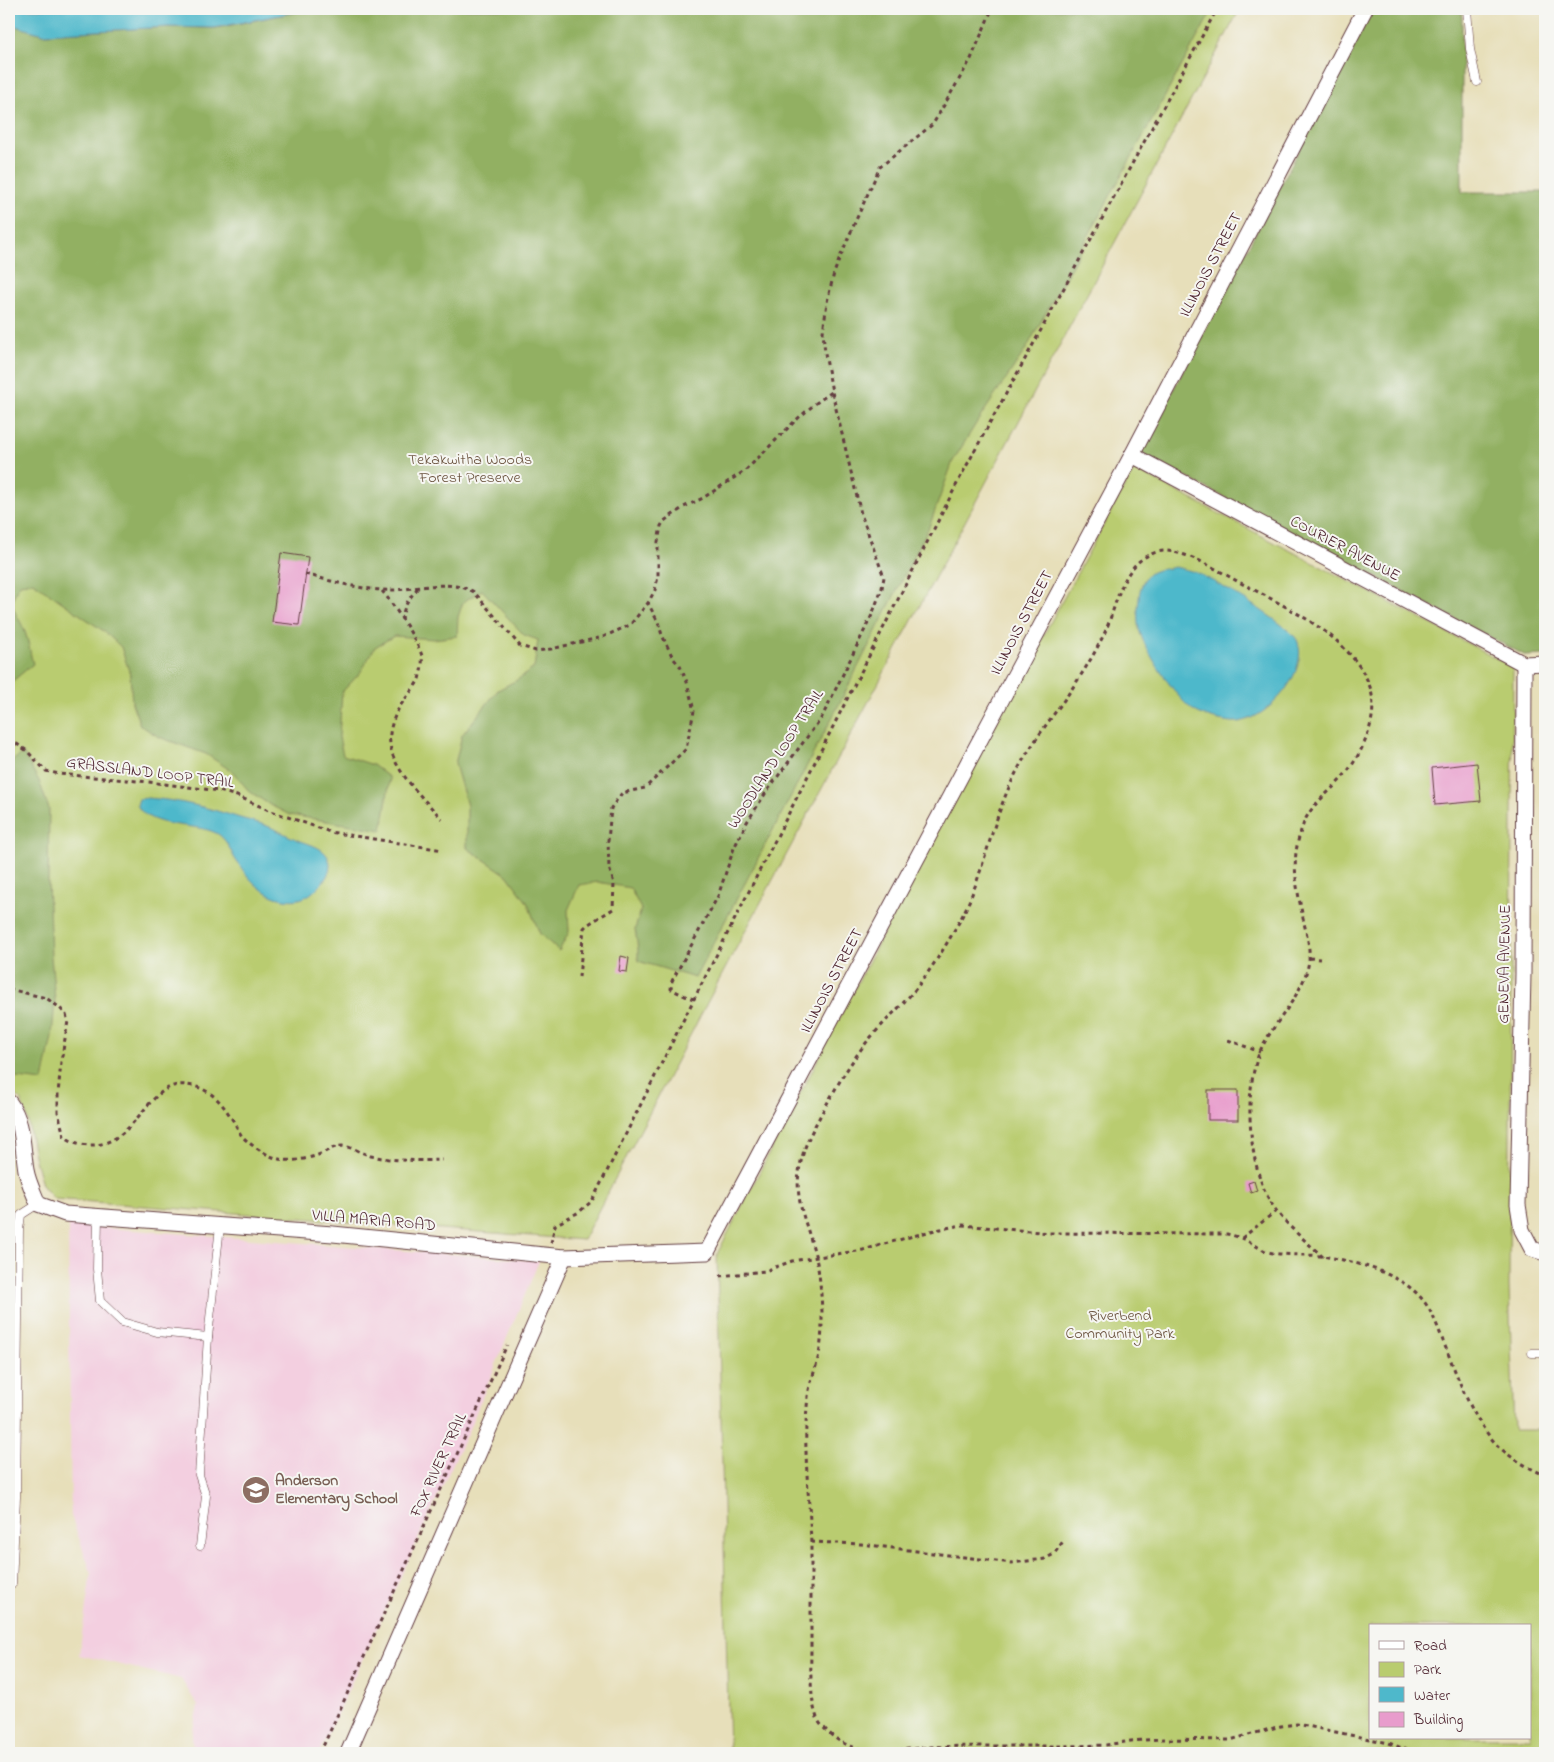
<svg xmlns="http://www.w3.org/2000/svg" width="1554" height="1762" font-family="'Indie Flower',sans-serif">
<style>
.built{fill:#f3cfe0}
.green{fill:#b9cc6f;stroke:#82764d;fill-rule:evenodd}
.forest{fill:#92b062;stroke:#6e6846}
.water{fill:#4eb8cb;stroke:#4c6c7b}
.building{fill:#e89ccc}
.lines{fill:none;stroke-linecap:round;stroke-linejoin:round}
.lane-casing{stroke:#623c40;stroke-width:9}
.street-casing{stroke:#623c40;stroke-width:17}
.path{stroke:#623c40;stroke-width:3;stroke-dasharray:4 4;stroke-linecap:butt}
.lane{stroke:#fff;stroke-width:8}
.street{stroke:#fff;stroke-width:15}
.labels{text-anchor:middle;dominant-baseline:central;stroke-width:4;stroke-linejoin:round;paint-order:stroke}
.street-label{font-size:16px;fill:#4a1f2b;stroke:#f6f6f2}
.park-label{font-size:16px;fill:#6b533f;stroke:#f6f6f2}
.education-label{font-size:16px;font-weight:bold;fill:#785e54;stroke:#f6f6f2;text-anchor:start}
</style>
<rect width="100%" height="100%" fill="#f6f6f2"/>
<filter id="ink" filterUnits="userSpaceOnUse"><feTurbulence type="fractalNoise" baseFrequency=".02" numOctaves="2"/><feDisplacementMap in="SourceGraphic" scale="10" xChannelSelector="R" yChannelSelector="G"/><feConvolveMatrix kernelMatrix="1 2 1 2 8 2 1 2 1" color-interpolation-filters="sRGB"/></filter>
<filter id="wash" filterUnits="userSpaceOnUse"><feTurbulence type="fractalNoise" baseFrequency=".0096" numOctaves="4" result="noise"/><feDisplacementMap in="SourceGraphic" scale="20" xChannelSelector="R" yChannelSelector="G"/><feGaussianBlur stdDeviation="1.12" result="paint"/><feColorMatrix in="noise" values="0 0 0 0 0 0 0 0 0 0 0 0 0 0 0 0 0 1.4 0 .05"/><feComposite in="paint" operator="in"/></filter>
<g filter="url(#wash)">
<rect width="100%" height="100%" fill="#e7dfba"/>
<path class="built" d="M68,1225L539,1261L469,1429L319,1753H193L192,1735L198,1706L181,1679L79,1655L91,1572L71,1516Z"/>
<g class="green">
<path d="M312,9H1240L717,984L583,1240L54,1199L42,1185L34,1156L27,1116L20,1099L9,1088V24L216,28Z"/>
<path d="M1134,469L1513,667L1509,1286L1514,1430H1545V1753H729L717,1254L928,847ZM1370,1626H1530V1738H1370Z"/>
</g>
<g class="forest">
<path d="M312,9H1213L1026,349L977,422L953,461L929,527L832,718L695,978L638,961V949L635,929L641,909L630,888L598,882L579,885L568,910L569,932L559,951L540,934L527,902L507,875L467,848V806L455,764L462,735L498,690L517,680L534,668L538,640L524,635L482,590L463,602L458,617L457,636L434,639L394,636L375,647L360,673L342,692L339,737L343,755L373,765L390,778L382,830L290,815L270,805L249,791L233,772L206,754L159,737L140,725L132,703L130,674L121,647L105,632L33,582L20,584C5,607 17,611 25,632C29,642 30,654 33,664L9,684V24L43,34L168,27L216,28Z"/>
<path d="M1373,9H1462V192H1545V655L1526,656L1140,453Z"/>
<path d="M23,753L39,781L49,809L48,881L51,956L55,1000L52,1036L43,1081L9,1077V931L11,925L9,910V868L12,846L9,818V763Z"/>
</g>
<g class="water">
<path d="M9,9H311L214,28L168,27L43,34L9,24Z"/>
<path d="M1175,567C1182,569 1190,570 1197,573C1215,581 1290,625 1297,640C1311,672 1264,725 1232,722C1216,720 1198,716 1187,705C1172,691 1140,644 1138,624C1137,616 1138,606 1139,598C1140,588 1143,577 1152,572C1158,569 1168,569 1175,567Z"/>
<path d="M147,798C179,800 209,808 240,818C250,821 262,823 272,828C280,831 288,836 296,839C309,845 329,847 330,865C330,875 322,884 315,890C306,899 296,901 284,899C262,896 245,875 234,857C230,849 225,837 216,833C194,822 150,830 137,805L139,799Z"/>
</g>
<g id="blocks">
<g class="building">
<path d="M281,553L308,557L299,625L272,622Z"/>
<path d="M1477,763L1481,801L1435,805L1432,768Z"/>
<path d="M621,956L629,958L627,972L619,971Z"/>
<rect x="1208" y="1090" width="30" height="30"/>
<path d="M1254,1181L1257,1191L1251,1193L1248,1183Z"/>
</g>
</g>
</g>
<g filter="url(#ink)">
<use href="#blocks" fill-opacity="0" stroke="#623c40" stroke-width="1"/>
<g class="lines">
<defs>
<g id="lane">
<path d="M1467,9L1470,49L1477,82"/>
<path d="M98,1216L97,1269L100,1301L122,1322L157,1332L208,1337"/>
<path d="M1532,1353H1545"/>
<path d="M200,1546L206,1496L199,1475L208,1337L220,1226"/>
<path d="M12,1584L16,1497L19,1230L21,1215L38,1204"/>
</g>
<g id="street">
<path d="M1132,455L1524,664L1545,663"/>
<path d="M1524,664L1523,974L1518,1205L1522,1230L1532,1249L1545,1253"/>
<path d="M9,1102C24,1122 22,1146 26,1170C28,1182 34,1193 38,1204L65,1214L333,1234L564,1257L707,1252L1132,455L1365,9"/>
<path d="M348,1753L564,1257"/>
</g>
</defs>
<use href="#lane" class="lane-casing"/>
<use href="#street" class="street-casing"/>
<g class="path">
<path d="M305,574C330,581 355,588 381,590C412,592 445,577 474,592L520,646L536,651L551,649L603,637L630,625L648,603L655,590L658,577V542L661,526L664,521L684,507L703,498L746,470L796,420L816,403L832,392"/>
<path d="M382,591C392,602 418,642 422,656C423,663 421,672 419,679C416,686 410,692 406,698C396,710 388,728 390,744C393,771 425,800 442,819"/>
<path d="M402,620C403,607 409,598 418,588"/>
<path d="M9,740L17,744L27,751L46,771L59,774L149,782L219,791L237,796L271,811L330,832L443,850"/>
<path d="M1309,958L1320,959"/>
<path d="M579,977L584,928L587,925L613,909L614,883L609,868L608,841L611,808L622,793L645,788L686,749L694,711L687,682L680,666L673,658L662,635L658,622L648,603"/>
<path d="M9,989L46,998L59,1007L66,1015L68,1021L61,1062L58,1094V1112L64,1136C71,1142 79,1144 88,1145C137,1148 146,1080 186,1085C209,1087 221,1101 232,1119C236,1124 238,1131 242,1136C249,1144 263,1153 273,1157C287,1163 304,1160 318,1155C326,1152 333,1146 342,1146C353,1147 361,1153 371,1156C394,1161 418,1161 442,1160"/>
<path d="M694,999L687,997L671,989L672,981L718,896L734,848L747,822L767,791L822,717L872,615L882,588L884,577L861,514L832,392L825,353L823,332L827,302L834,273L841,255L856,220L880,167L933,124L971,59L992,9"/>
<path d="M1228,1040L1260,1052"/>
<path d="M1242,1238L1276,1211"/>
<path d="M551,1243L555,1225L579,1212L592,1201L694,999L962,474L1217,9"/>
<path d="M1323,1257C1305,1240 1284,1224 1271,1203C1248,1165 1242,1087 1262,1047C1277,1018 1305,993 1309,960C1310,947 1307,935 1304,923C1297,887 1289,861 1303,825C1310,805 1328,794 1342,778C1362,755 1380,718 1370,687C1362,664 1342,644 1323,630C1296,611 1266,596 1237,581C1219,571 1200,559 1181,554C1172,551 1165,550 1157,552C1121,562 1118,603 1105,632C1098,647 1090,661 1081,675C1059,710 1031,741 1013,779C989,827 983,883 955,929C943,951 929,972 914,991C900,1007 885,1021 871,1037C852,1059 838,1084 824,1109C816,1124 807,1139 803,1154C791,1194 804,1214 814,1251C820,1271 821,1292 822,1312C822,1329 822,1345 817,1362C814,1374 809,1385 808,1397C802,1447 810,1497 811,1546C811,1580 811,1613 811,1646C811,1667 809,1700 818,1720C820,1724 823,1727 826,1730C835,1739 844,1745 857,1748C883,1753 906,1749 932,1747C989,1745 1048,1747 1106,1745L1131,1741L1163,1739L1230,1740L1281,1726L1297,1724L1389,1743L1415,1753"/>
<path d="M720,1276L765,1271L792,1261L863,1250L931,1231L962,1225L1051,1233L1227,1234C1235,1236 1243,1238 1251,1243C1257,1246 1262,1250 1268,1252C1285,1256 1304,1254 1321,1256C1350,1260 1391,1271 1413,1290C1429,1303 1436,1322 1443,1341C1458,1377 1470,1416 1497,1445C1510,1458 1529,1468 1545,1475"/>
<path d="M811,1542L861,1544L1011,1563L1045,1559L1054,1554L1064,1540"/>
<path d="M320,1753L507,1345"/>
</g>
<use href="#lane" class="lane"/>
<use href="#street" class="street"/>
</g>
</g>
<defs>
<symbol id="school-disc" viewBox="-11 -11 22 22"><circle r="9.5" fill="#8d6e63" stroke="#f6f6f2"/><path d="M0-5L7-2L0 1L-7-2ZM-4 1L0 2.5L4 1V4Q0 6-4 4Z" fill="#fff"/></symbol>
</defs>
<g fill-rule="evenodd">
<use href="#school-disc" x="240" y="1474" width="32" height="32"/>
</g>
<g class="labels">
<g class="street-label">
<text transform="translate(1211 265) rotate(-62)">ILLINOIS STREET</text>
<text transform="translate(1345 549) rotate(28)">COURIER AVENUE</text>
<text transform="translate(1022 623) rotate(-62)">ILLINOIS STREET</text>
<text transform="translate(776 759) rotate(-57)">WOODLAND LOOP TRAIL</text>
<text transform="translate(150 773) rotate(7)">GRASSLAND LOOP TRAIL</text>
<text transform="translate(1505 964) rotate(-89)">GENEVA AVENUE</text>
<text transform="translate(832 981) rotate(-62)">ILLINOIS STREET</text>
<text transform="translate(374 1221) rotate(5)">VILLA MARIA ROAD</text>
<text transform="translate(439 1465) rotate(-65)">FOX RIVER TRAIL</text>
</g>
<g class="park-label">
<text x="470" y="460">Tekakwitha Woods<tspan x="470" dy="18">Forest Preserve</tspan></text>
<text x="1120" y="1316">Riverbend<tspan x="1120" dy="18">Community Park</tspan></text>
</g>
<g class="education-label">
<text x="275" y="1481">Anderson<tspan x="275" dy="18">Elementary School</tspan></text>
</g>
</g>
<rect width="1554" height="1762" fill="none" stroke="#f6f6f2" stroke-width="30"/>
<rect x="1369" y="1624" width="162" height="115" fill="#f6f6f2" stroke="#b1a0a2"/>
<rect x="1379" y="1641" width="25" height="8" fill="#ffffff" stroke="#b1a0a2"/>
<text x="1414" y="1650" font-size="15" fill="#4a1f2b">Road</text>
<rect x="1379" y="1662" width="25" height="15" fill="#b9cc6f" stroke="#b1a0a2"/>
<text x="1414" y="1674" font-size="15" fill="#4a1f2b">Park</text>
<rect x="1379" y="1687" width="25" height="15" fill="#4eb8cb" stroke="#b1a0a2"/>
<text x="1414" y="1700" font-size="15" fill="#4a1f2b">Water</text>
<rect x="1379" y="1712" width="25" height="15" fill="#e89ccc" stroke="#b1a0a2"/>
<text x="1414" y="1724" font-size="15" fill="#4a1f2b">Building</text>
</svg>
